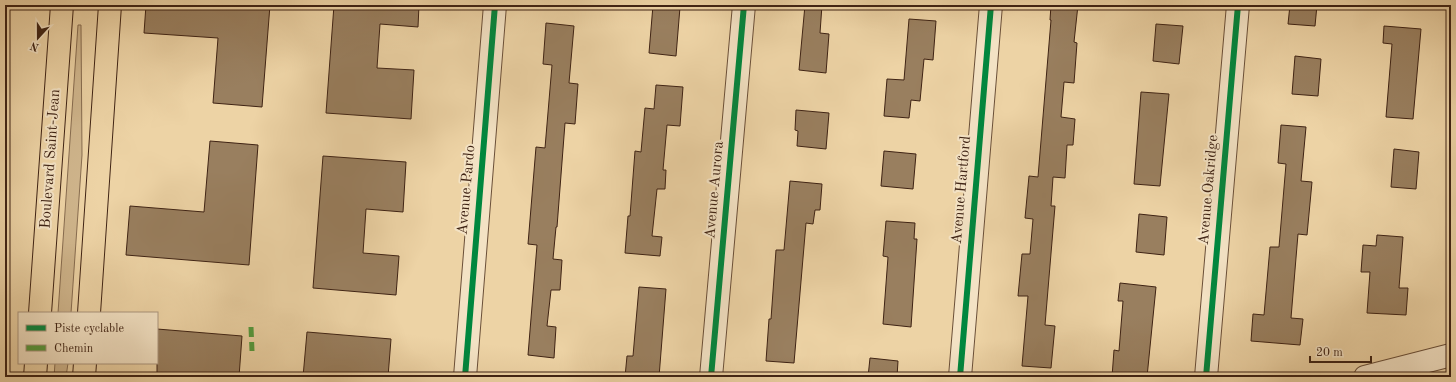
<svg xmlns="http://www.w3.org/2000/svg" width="1456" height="382" font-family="'Old Standard TT',serif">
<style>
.green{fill:#cfb58c;stroke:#876c50}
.building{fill:#997f5f;stroke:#3f2314}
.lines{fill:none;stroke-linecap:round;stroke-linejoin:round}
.minor-casing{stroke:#6a4f38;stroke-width:24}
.major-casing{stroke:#3f2314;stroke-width:24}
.minor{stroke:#f3e2c4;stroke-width:22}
.major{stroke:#edd3a5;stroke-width:22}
.quiet{stroke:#539b3d;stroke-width:5;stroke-dasharray:10 5;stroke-linecap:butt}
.cycleway-casing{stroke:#f3e2c4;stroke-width:8}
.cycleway{stroke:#00873e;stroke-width:6}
.labels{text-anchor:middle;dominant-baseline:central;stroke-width:4;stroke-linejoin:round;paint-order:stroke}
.street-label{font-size:15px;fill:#3f2314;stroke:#f3e2c4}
</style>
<rect width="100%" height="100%" fill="#edd3a5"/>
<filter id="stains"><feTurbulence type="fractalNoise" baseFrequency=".005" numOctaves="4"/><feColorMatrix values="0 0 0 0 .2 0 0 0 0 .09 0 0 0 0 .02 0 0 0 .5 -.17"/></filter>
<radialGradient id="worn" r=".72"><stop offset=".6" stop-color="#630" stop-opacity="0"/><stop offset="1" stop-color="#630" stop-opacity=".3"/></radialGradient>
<g class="green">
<path d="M78,25H81L82,155L71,313H58Z"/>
<path d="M55,363H68L66,377H54Z"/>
</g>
<g class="building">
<path d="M146,5H270L262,107L213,103L218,38L144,33Z"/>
<path d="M334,5H419L418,27L380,24L377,68L414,70L411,119L326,113Z"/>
<path d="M653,5L680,7L676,56L649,53Z"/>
<path d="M805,5H822L820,33L829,34L826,73L799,70Z"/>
<path d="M1051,5H1078L1074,42L1077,43L1074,83L1064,82L1061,117L1075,119L1073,145H1067L1065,178L1053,177L1051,206H1055L1045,325L1055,326L1051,368L1022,366L1028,296H1018L1022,254H1030L1033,219L1025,218L1029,176L1038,177L1051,20H1050Z"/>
<path d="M1290,5H1317L1315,26L1288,24Z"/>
<path d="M909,19L936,21L933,60L924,59L920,101L911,100L909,118L884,116L887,79L904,80Z"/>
<path d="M546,23L574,26L569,83L578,84L575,124L565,123L557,227H556L553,259L562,260L560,290H551L547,326L556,327L554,358L528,355L537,245L528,244L536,147L545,148L552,65L543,64Z"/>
<path d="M1156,24L1183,26L1179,64L1153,61Z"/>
<path d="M1384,26L1421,29L1413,119L1386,117L1392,44L1383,43Z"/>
<path d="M1295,56L1321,59L1318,96L1292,94Z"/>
<path d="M656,85L683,87L680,126L667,125L663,170H666L665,189H657L652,236L662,237L660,256L625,253L628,216H630L635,151L641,152L645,108L654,109Z"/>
<path d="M1141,92L1169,94L1160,186L1134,184Z"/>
<path d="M796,110L829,113L826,149L797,146L798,131L795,130Z"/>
<path d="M1281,125L1306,127L1301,181L1312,182L1307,235L1298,234L1291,318L1303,319L1300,345L1251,341L1253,314L1264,315L1270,247H1279L1286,164L1278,163Z"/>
<path d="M210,141L258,145L249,265L126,255L130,206L204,212Z"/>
<path d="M1394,149L1419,152L1416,189L1391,187Z"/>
<path d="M884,151L916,154L913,189L881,186Z"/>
<path d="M323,156L406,162L403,212L366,209L363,253L399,256L396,295L313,288Z"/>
<path d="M790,181L822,184L820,210H815L813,224L806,223L794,363L766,361L769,319H771L776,250H784Z"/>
<path d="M1139,214L1167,217L1164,255L1136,252Z"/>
<path d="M886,221L915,223L914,239H917L911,327L883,324L888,257L883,256Z"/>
<path d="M1377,235L1403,237L1399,288H1408L1406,315L1367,313L1370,272H1361L1363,245L1376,246Z"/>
<path d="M1120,283L1156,287L1147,377H1112L1114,350L1119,351L1123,301H1118Z"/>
<path d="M639,287L666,289L659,377H625L627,356H633Z"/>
<path d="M157,329L242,336L239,377H157Z"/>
<path d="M307,332L391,339L388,377L351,375V377H303Z"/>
<path d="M870,358L898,361L897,377H868Z"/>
</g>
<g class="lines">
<defs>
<g id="minor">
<path d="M465,377L495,5"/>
<path d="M711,377L744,5"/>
<path d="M960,377L991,5"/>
<path d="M1206,377L1238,5"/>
<path d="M1365,377L1451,355"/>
</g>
<g id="major">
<path d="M40,313L62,5"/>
<path d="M89,313L110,5"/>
<path d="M35,377L36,363"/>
<path d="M84,377L85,363"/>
</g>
</defs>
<use href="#minor" class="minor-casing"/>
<use href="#major" class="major-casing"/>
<use href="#minor" class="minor"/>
<use href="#major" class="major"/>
<path class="quiet" d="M251,327L252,351"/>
<defs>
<g id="cycleway">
<path d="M465,377L495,5"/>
<path d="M711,377L744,5"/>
<path d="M960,377L991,5"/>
<path d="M1206,377L1238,5"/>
</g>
</defs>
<use href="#cycleway" class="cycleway-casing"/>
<use href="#cycleway" class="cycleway"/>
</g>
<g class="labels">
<g class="street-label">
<text transform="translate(51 159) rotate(-86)">Boulevard Saint-Jean</text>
<text transform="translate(467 190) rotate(-85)">Avenue Pardo</text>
<text transform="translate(715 190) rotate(-85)">Avenue Aurora</text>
<text transform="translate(962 190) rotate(-85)">Avenue Hartford</text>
<text transform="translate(1209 190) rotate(-85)">Avenue Oakridge</text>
</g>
</g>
<rect width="1456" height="382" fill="none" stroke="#edd3a5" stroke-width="20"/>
<rect x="6" y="6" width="1444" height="370" fill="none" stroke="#3f2314" stroke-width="2"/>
<rect x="10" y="10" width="1436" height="362" fill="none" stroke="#3f2314"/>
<rect x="18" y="312" width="140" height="52" fill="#f3e2c4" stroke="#ab967e"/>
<rect x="26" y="325" width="20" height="6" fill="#00873e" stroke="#ab967e"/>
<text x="54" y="332" font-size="12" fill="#3f2314">Piste cyclable</text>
<rect x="26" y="345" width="20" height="6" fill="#539b3d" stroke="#ab967e"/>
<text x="54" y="352" font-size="12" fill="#3f2314">Chemin</text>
<g transform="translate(38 38) rotate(201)" stroke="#f3e2c4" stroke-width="3" paint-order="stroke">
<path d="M0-3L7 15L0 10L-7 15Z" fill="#3f2314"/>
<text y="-6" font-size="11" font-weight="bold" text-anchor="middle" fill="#3f2314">N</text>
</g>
<path d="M1310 356v6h61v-6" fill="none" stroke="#3f2314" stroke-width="2"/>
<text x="1316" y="356" font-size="12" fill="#3f2314" stroke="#f3e2c4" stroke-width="3" paint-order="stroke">20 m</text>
<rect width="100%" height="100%" filter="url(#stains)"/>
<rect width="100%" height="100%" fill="url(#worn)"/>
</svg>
